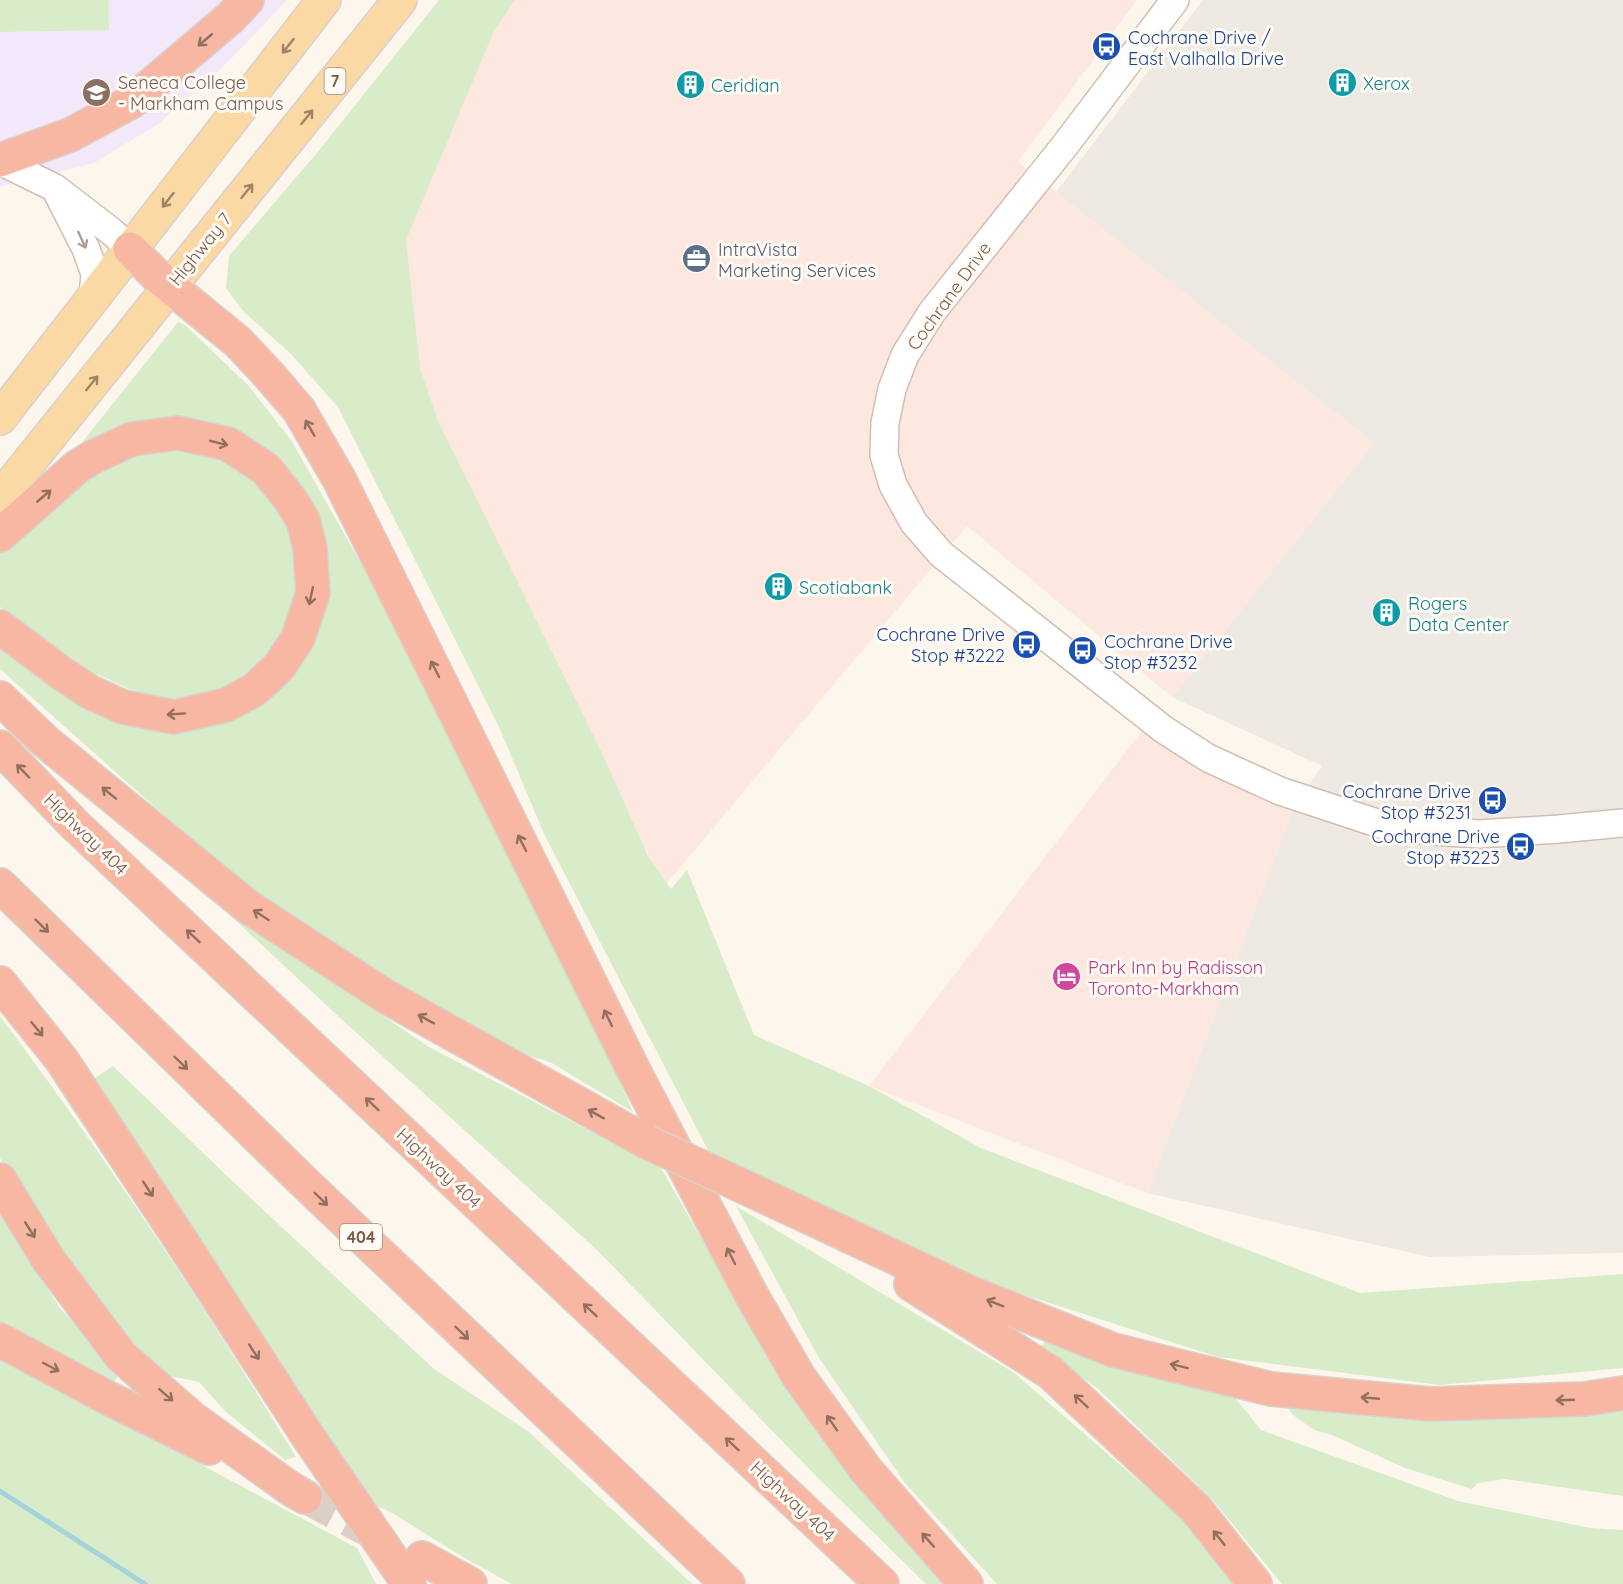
<svg xmlns="http://www.w3.org/2000/svg" width="1623" height="1584" font-family="Quicksand,sans-serif">
<style>
.commercial{fill:#fde8e0}
.industrial{fill:#efe9e4}
.education{fill:#f3e8fa}
.green{fill:#d8ecc9}
.lines{fill:none;stroke-linecap:round;stroke-linejoin:round}
.stream{stroke:#a5d3da;stroke-width:5}
.highway-tunnel{stroke:#dcd0c4;stroke-width:33;stroke-dasharray:33 16;stroke-linecap:butt}
.minor-casing{stroke:#d1beb0;stroke-width:30}
.major-casing{stroke:#dad1cd;stroke-width:36}
.highway-casing{stroke:#dad1cd;stroke-width:36}
.minor{stroke:#fff;stroke-width:27}
.major{stroke:#fbd9a5;stroke-width:33}
.highway{stroke:#f7b7a3;stroke-width:33}
.highway-bridge-casing{stroke:#dad1cd;stroke-width:36;stroke-linecap:butt}
.highway-bridge{stroke:#f7b7a3;stroke-width:33}
.oneway{stroke:#936e5e}
.oneway2{stroke:#a18267}
.oneway3{stroke:#af9d94}
.labels{text-anchor:middle;dominant-baseline:central;stroke-width:6;stroke-linejoin:round;paint-order:stroke}
.shield{fill:#fffaf3;stroke:#a28b7f;stroke-width:1.5}
.shield-label{font-size:16px;font-weight:bold;fill:#7a5c4d}
.transit-label{font-size:18px;fill:#164399;stroke:#fffaf3;text-anchor:end}
.education-label{font-size:18px;fill:#785e54;stroke:#fffaf3;text-anchor:start}
.culture-label{font-size:18px;fill:#0d838f;stroke:#fffaf3;text-anchor:start}
.street-label{font-size:18px;fill:#7a5c4d;stroke:#fffaf3}
.service-label{font-size:18px;fill:#4e5e75;stroke:#fffaf3;text-anchor:start}
.hotel-label{font-size:18px;fill:#b23c85;stroke:#fffaf3;text-anchor:start}
</style>
<rect width="100%" height="100%" fill="#fdf6ec"/>
<g class="commercial">
<path d="M496,0H1137L1018,162L1374,443L1172,697L967,526L666,884L544,681L384,299Z"/>
<path d="M1142,731L1294,807L1147,1193L869,1086Z"/>
</g>
<path class="industrial" d="M1203,0H1623V1253L1429,1257L1147,1193L1294,807L1322,766L1172,697L1374,443L1056,192Z"/>
<path class="education" d="M0,0H287L229,61L158,124L94,163L0,187Z"/>
<g class="green">
<path d="M0,0H109V30L0,32Z"/>
<path d="M439,0H515L494,31L406,240L420,368L438,421L602,753L648,856L671,889L687,870L754,1035L869,1086L981,1148L1360,1293L1623,1274V1368L1440,1385L1218,1357L1003,1288L710,1154L545,836L499,727L338,407L291,354L243,311L226,288L229,256L321,148Z"/>
<path d="M178,322L185,325L248,385L291,440L375,588L590,1017L633,1112L552,1063L505,1048L306,929L221,866L0,669V638L107,712L251,703L323,568L230,434L88,449L83,441Z"/>
<path d="M167,446L210,451L250,470L282,510L299,556V594L292,622L269,657L246,680L213,697L158,702L92,672L0,607V544L91,473L133,450Z"/>
<path d="M218,904L429,1047L661,1168L773,1364L945,1584H926L818,1478L596,1249L339,1017Z"/>
<path d="M0,1016C106,1158 204,1305 296,1457L285,1460L226,1412L199,1382L156,1373L93,1308L25,1207L0,1158Z"/>
<path d="M113,1066L227,1176L434,1369L528,1431L692,1584H512L461,1556L394,1514L365,1500L92,1080Z"/>
<path d="M736,1206L1013,1372L1193,1528L1238,1584H997L905,1483L819,1358Z"/>
<path d="M0,1213L60,1308L121,1371L111,1387L0,1328Z"/>
<path d="M1046,1339L1232,1394L1261,1430L1458,1501L1590,1528L1623,1530V1584H1282L1211,1498L1097,1388L1040,1349Z"/>
<path d="M0,1357L357,1548L376,1584H0Z"/>
<path d="M1284,1403L1342,1413L1505,1418L1623,1407V1496L1505,1479L1478,1483L1472,1489L1405,1468L1332,1435L1314,1430L1293,1415Z"/>
</g>
<g class="lines">
<path class="stream" d="M0,1491L145,1584"/>
<path class="highway-tunnel" d="M305,1497L383,1538"/>
<defs>
<g id="minor">
<path d="M1175,0L1066,144L932,312L905,355L892,389L885,423L884,455L893,485L914,523L941,554L1163,729L1208,758L1280,791L1383,825L1432,831L1479,834L1559,829L1623,823"/>
<path d="M0,161L55,188L112,232L130,249"/>
<path d="M58,194L86,249L95,274L93,296"/>
</g>
<g id="major">
<path d="M0,418L324,0"/>
<path d="M0,498L400,0"/>
</g>
<g id="highway">
<path d="M0,160L70,135L131,102L230,18L247,0"/>
<path d="M130,249L157,276L238,342L268,374L299,410L339,479L634,1071L752,1296L799,1377L866,1470L966,1584"/>
<path d="M0,535L77,467L93,457L132,439L178,433L228,444L266,469L290,499L303,520L310,548L313,593L298,638L279,667L254,690L226,705L174,717L123,707L90,692L60,672L0,627"/>
<path d="M0,698L46,742L247,906L385,996L647,1142"/>
<path d="M0,747L75,825L882,1584"/>
<path d="M0,885L307,1185L728,1584"/>
<path d="M0,983L61,1059L180,1239L307,1435L409,1584"/>
<path d="M0,1180L48,1259L121,1356L193,1419L291,1489L305,1497"/>
<path d="M738,1184L971,1293L1113,1350L1271,1389L1430,1404L1584,1399L1623,1393"/>
<path d="M911,1284L1051,1373L1196,1509L1255,1584"/>
<path d="M0,1340L108,1398L209,1448"/>
<path d="M422,1558L470,1584"/>
</g>
</defs>
<use href="#minor" class="minor-casing"/>
<use href="#major" class="major-casing"/>
<use href="#highway" class="highway-casing"/>
<use href="#minor" class="minor"/>
<use href="#major" class="major"/>
<use href="#highway" class="highway"/>
<defs>
<path id="highway-bridge" d="M647,1142L738,1184"/>
</defs>
<use href="#highway-bridge" class="highway-bridge-casing"/>
<use href="#highway-bridge" class="highway-bridge"/>
</g>
<defs><path id="oneway-shaft" d="M-6 0H5M1.5-3L5.5 0L1.5 3" fill="none" stroke-width="1.6" stroke-linecap="round" stroke-linejoin="round" transform="scale(1.5)"/></defs>
<g class="oneway">
<use href="#oneway-shaft" transform="translate(205 40) rotate(140)"/>
<use href="#oneway-shaft" transform="translate(310 428) rotate(-120)"/>
<use href="#oneway-shaft" transform="translate(219 443) rotate(14)"/>
<use href="#oneway-shaft" transform="translate(44 496) rotate(-40)"/>
<use href="#oneway-shaft" transform="translate(311 596) rotate(102)"/>
<use href="#oneway-shaft" transform="translate(435 669) rotate(-117)"/>
<use href="#oneway-shaft" transform="translate(176 714) rotate(176)"/>
<use href="#oneway-shaft" transform="translate(23 771) rotate(-134)"/>
<use href="#oneway-shaft" transform="translate(109 793) rotate(-141)"/>
<use href="#oneway-shaft" transform="translate(522 843) rotate(-117)"/>
<use href="#oneway-shaft" transform="translate(261 915) rotate(-147)"/>
<use href="#oneway-shaft" transform="translate(42 926) rotate(45)"/>
<use href="#oneway-shaft" transform="translate(193 936) rotate(-137)"/>
<use href="#oneway-shaft" transform="translate(608 1018) rotate(-116)"/>
<use href="#oneway-shaft" transform="translate(426 1019) rotate(-151)"/>
<use href="#oneway-shaft" transform="translate(37 1029) rotate(51)"/>
<use href="#oneway-shaft" transform="translate(181 1063) rotate(44)"/>
<use href="#oneway-shaft" transform="translate(372 1104) rotate(-137)"/>
<use href="#oneway-shaft" transform="translate(596 1114) rotate(-151)"/>
<use href="#oneway-shaft" transform="translate(148 1189) rotate(57)"/>
<use href="#oneway-shaft" transform="translate(321 1199) rotate(44)"/>
<use href="#oneway-shaft" transform="translate(30 1230) rotate(58)"/>
<use href="#oneway-shaft" transform="translate(731 1256) rotate(-117)"/>
<use href="#oneway-shaft" transform="translate(995 1303) rotate(-158)"/>
<use href="#oneway-shaft" transform="translate(590 1310) rotate(-137)"/>
<use href="#oneway-shaft" transform="translate(462 1333) rotate(44)"/>
<use href="#oneway-shaft" transform="translate(254 1352) rotate(57)"/>
<use href="#oneway-shaft" transform="translate(1179 1366) rotate(-166)"/>
<use href="#oneway-shaft" transform="translate(51 1367) rotate(28)"/>
<use href="#oneway-shaft" transform="translate(166 1395) rotate(41)"/>
<use href="#oneway-shaft" transform="translate(1370 1398) rotate(-175)"/>
<use href="#oneway-shaft" transform="translate(1565 1400) rotate(178)"/>
<use href="#oneway-shaft" transform="translate(1081 1401) rotate(-137)"/>
<use href="#oneway-shaft" transform="translate(832 1423) rotate(-125)"/>
<use href="#oneway-shaft" transform="translate(732 1444) rotate(-137)"/>
<use href="#oneway-shaft" transform="translate(1219 1538) rotate(-128)"/>
<use href="#oneway-shaft" transform="translate(928 1540) rotate(-131)"/>
</g>
<g class="oneway2">
<use href="#oneway-shaft" transform="translate(288 46) rotate(128)"/>
<use href="#oneway-shaft" transform="translate(307 117) rotate(-51)"/>
<use href="#oneway-shaft" transform="translate(247 191) rotate(-51)"/>
<use href="#oneway-shaft" transform="translate(168 200) rotate(128)"/>
<use href="#oneway-shaft" transform="translate(92 383) rotate(-51)"/>
</g>
<use class="oneway3" href="#oneway-shaft" transform="translate(82 240) rotate(65)"/>
<defs>
<symbol id="bus-disc" viewBox="-11 -11 22 22"><circle r="9.5" fill="#1a4fb4" stroke="#fffaf3"/><path d="M-5-6H5V4H4V6H2V4H-2V6H-4V4H-5ZM-3.5-4V0h7V-4ZM-3.5 1.2v1.5H-2V1.2ZM2 1.2v1.5H3.5V1.2Z" fill="#fff"/></symbol>
<symbol id="building-disc" viewBox="-11 -11 22 22"><circle r="9.5" fill="#0f9aa8" stroke="#fffaf3"/><path d="M-4-6H4V6H1V3H-1V6H-4ZM-2.5-4.3h1.7v1.8h-1.7ZM.8-4.3h1.7v1.8H.8ZM-2.5-1h1.7V.8h-1.7ZM.8-1h1.7V.8H.8Z" fill="#fff"/></symbol>
<symbol id="university-disc" viewBox="-11 -11 22 22"><circle r="9.5" fill="#8d6e63" stroke="#fffaf3"/><path d="M0-5L7-2L0 1L-7-2ZM-4 1L0 2.5L4 1V4Q0 6-4 4Z" fill="#fff"/></symbol>
<symbol id="office-disc" viewBox="-11 -11 22 22"><circle r="9.5" fill="#5c6f8a" stroke="#fffaf3"/><path d="M-6-3h4V-5.5h4V-3h4V5H-6ZM-1-4.5V-3h2v-1.5ZM-6 0V1H6V0Z" fill="#fff"/></symbol>
<symbol id="hotel-disc" viewBox="-11 -11 22 22"><circle r="9.5" fill="#d1479c" stroke="#fffaf3"/><path d="M-6-4.5h1.5V1H6V5H4.5V3h-9V5H-6ZM-4 0a1.8 1.8 0 1 1 3.6 0ZM.5 0V-2.5h3Q6-2.5 6 0Z" fill="#fff"/></symbol>
</defs>
<g fill-rule="evenodd">
<use href="#bus-disc" x="1090" y="30" width="33" height="33"/>
<use href="#building-disc" x="1326" y="66" width="33" height="33"/>
<use href="#building-disc" x="674" y="68" width="33" height="33"/>
<use href="#university-disc" x="80" y="76" width="33" height="33"/>
<use href="#office-disc" x="680" y="242" width="33" height="33"/>
<use href="#building-disc" x="762" y="570" width="33" height="33"/>
<use href="#building-disc" x="1370" y="596" width="33" height="33"/>
<use href="#bus-disc" x="1010" y="628" width="33" height="33"/>
<use href="#bus-disc" x="1066" y="634" width="33" height="33"/>
<use href="#bus-disc" x="1476" y="784" width="33" height="33"/>
<use href="#bus-disc" x="1504" y="830" width="33" height="33"/>
<use href="#hotel-disc" x="1050" y="960" width="33" height="33"/>
</g>
<g class="labels">
<g class="shield">
<rect x="324.5" y="68" width="21" height="26" rx="4.5"/>
<rect x="340" y="1224" width="42" height="26" rx="4.5"/>
</g>
<g class="shield-label">
<text x="335" y="81">7</text>
<text x="361" y="1237">404</text>
</g>
<g class="transit-label">
<text x="1128" y="37" text-anchor="start">Cochrane Drive /<tspan x="1128" dy="21">East Valhalla Drive</tspan></text>
<text x="1005" y="634">Cochrane Drive<tspan x="1005" dy="21">Stop #3222</tspan></text>
<text x="1104" y="641" text-anchor="start">Cochrane Drive<tspan x="1104" dy="21">Stop #3232</tspan></text>
<text x="1471" y="791">Cochrane Drive<tspan x="1471" dy="21">Stop #3231</tspan></text>
<text x="1500" y="836">Cochrane Drive<tspan x="1500" dy="21">Stop #3223</tspan></text>
</g>
<g class="education-label">
<text x="118" y="82">Seneca College<tspan x="118" dy="21">- Markham Campus</tspan></text>
</g>
<g class="culture-label">
<text x="1363" y="83">Xerox</text>
<text x="711" y="85">Ceridian</text>
<text x="799" y="587">Scotiabank</text>
<text x="1408" y="603">Rogers<tspan x="1408" dy="21">Data Center</tspan></text>
</g>
<g class="street-label">
<text transform="translate(200 249) rotate(-51)">Highway 7</text>
<text transform="translate(949 296) rotate(-54)">Cochrane Drive</text>
<text transform="translate(86 834) rotate(44)">Highway 404</text>
<text transform="translate(439 1168) rotate(43)">Highway 404</text>
<text transform="translate(793 1501) rotate(43)">Highway 404</text>
</g>
<g class="service-label">
<text x="718" y="249">IntraVista<tspan x="718" dy="21">Marketing Services</tspan></text>
</g>
<g class="hotel-label">
<text x="1088" y="967">Park Inn by Radisson<tspan x="1088" dy="21">Toronto-Markham</tspan></text>
</g>
</g>
</svg>
